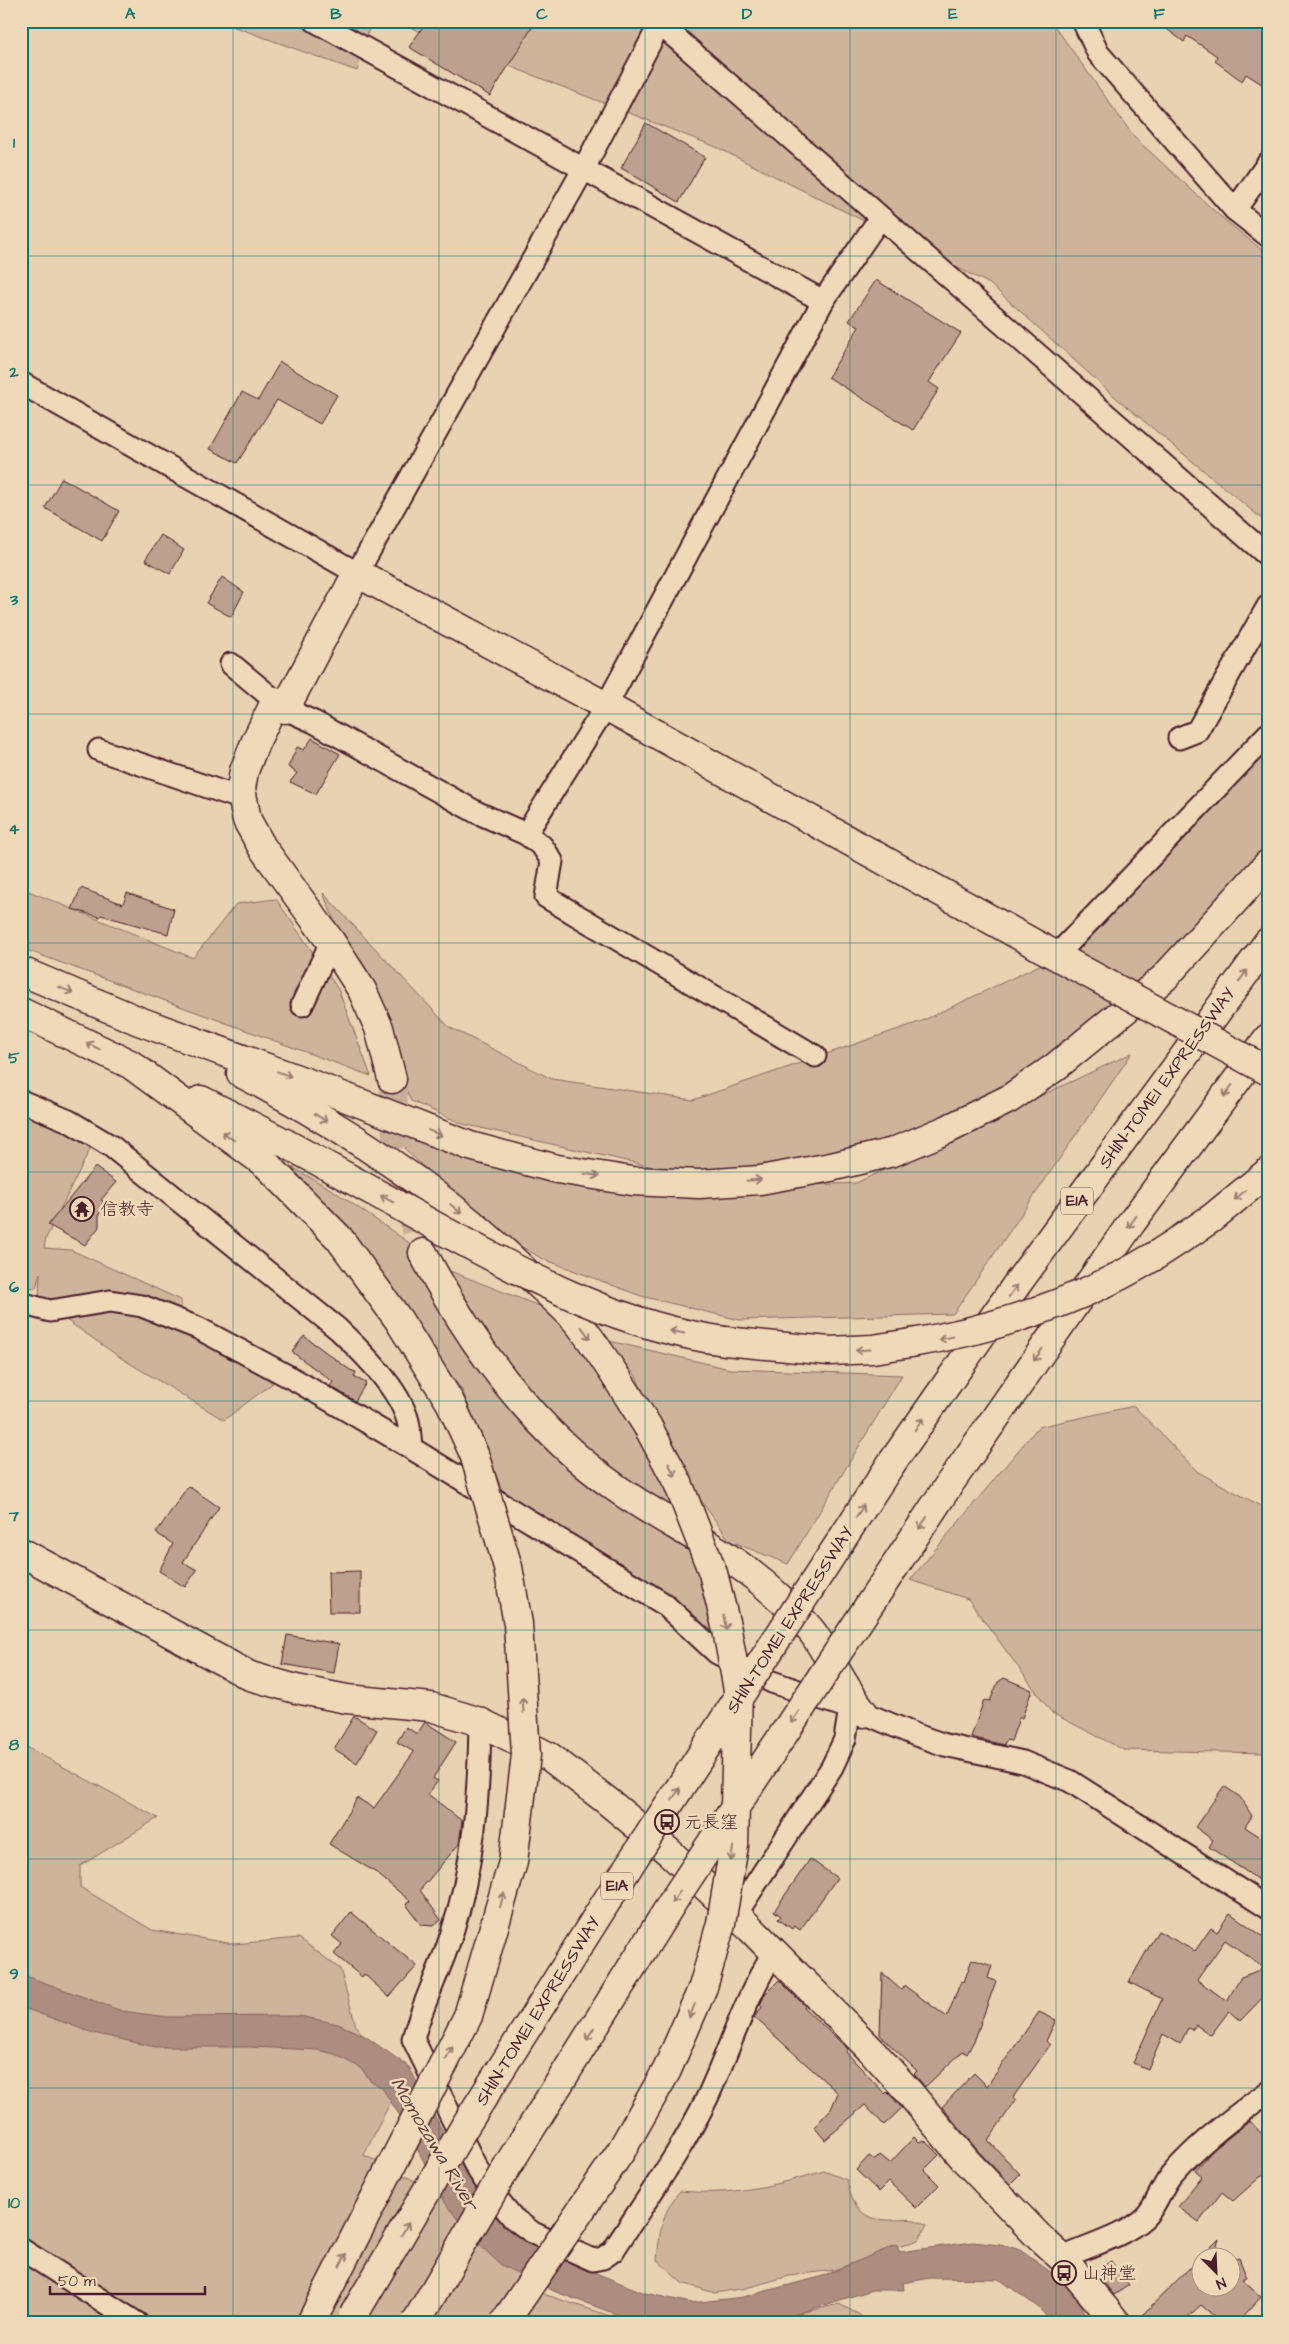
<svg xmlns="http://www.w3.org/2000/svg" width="1289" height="2344" font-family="'Architects Daughter','Klee One',sans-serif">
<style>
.green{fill:#cfb49c;stroke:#8c6a64}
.water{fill:#ac8d7f;stroke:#85615d}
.building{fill:#bda08d;stroke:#4a1f2b;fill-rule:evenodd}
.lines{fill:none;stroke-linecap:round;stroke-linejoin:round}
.secondary-tunnel{stroke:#c9ae97;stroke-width:28;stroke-dasharray:28 14;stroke-linecap:butt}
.street-casing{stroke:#4a1f2b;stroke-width:25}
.secondary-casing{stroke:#4a1f2b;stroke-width:31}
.highway-casing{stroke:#4a1f2b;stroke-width:31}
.street{stroke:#f0d9b8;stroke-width:21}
.secondary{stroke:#f0d9b8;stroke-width:28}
.highway{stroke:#f0d9b8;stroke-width:28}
.secondary-bridge-casing{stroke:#4a1f2b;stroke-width:31;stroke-linecap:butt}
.highway-bridge-casing{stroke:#4a1f2b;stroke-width:31;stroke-linecap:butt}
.secondary-bridge{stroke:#f0d9b8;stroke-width:28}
.highway-bridge{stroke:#f0d9b8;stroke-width:28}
.oneway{stroke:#9d7c72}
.grid{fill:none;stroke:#0f766e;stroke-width:1;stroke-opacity:0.55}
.labels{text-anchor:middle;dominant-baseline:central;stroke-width:5;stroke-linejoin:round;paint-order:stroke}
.shield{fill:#f0d9b8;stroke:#7c5755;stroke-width:1}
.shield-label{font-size:16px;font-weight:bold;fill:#4a1f2b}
.street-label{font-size:18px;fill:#4a1f2b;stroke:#f0d9b8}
.poi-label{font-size:18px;fill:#4a1f2b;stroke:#f0d9b8;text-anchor:start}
.water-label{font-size:19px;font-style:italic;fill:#623a40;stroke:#f0d9b8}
.neatline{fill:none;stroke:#0f766e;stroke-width:2}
.grid-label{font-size:16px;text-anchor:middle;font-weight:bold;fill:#0f766e}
</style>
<rect width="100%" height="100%" fill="#e9d2b2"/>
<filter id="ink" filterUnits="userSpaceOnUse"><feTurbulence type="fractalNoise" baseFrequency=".02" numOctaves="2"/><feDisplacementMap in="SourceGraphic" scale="10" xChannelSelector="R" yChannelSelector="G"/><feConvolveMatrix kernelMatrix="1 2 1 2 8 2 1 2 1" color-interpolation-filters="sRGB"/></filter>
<g filter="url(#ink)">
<g class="green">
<path d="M218,21H371L357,71Z"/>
<path d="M394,21H1051L1134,137L1220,216L1268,255V524L1115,397L990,284L716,147Z"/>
<path d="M1268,751V845L1152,982L1025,1076L852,1162L675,1172L463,1124L411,1101L323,893L449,1027L552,1079L693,1100L922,1021L1084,944Z"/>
<path d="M21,888L193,958L236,904L276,899L338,989L371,1076L21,948Z"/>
<path d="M1132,1053L953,1314L740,1320L641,1296L541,1258L483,1224L405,1149L413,1135L741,1188L856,1183Z"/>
<path d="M21,1109L92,1145L46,1238L44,1248L71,1250L181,1300L182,1322L273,1383L224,1420L121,1358L39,1301L40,1273L36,1288L21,1287Z"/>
<path d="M292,1167L334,1191L450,1271L552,1311L586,1354L655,1458L690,1544L719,1647L506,1500L462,1390Z"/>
<path d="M605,1340L730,1369L902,1375L788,1564L730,1541L675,1464L636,1376Z"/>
<path d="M1134,1406L1198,1472L1268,1510V1753L1124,1750L1052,1713L968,1599L910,1580L1038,1427Z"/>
<path d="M21,1744L158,1818L80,1866V1887L152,1930L234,1944L299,1938L340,1969L356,2026L398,2087L364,2155L462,2205L546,2295L629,2322L640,2323H21Z"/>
<path d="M824,2171L847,2180C853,2208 862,2221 893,2220C909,2220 912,2217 927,2225L918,2240L834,2270L789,2276L746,2288L715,2293L682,2283L657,2260C660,2232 661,2213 680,2191C734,2196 772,2186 824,2171Z"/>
<path d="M839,2304L860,2315L862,2323H757Z"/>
</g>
<path class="water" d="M21,1974L122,2011L167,2017L300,2016L338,2024L365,2036L409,2067L456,2157L491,2212L500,2221L531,2244L591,2271L645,2293L691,2303L743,2297L820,2277L896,2245L900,2252L973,2242L1008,2246L1020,2250L1059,2278L1079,2301L1090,2323H1052L1039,2308L999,2279L930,2278L903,2283L904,2290H872L768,2323H640L556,2292L501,2265L472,2238L446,2204L400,2116L382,2088L371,2082L361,2068L334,2054L317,2050L249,2047H155L93,2033L21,2007Z"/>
<g class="building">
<path d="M427,21H536L490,96L409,47Z"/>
<path d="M1156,21H1268V88L1246,74L1242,81L1215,61L1217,56L1187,36L1184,42Z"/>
<path d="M646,123L705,157L679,202L621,168Z"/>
<path d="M876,280L961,333L929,382L939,389L913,430L828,377L859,327L849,321Z"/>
<path d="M280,362L337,395L320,424L277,400L237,463L210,449L242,392L258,400Z"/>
<path d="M62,478L119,511L102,541L45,508Z"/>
<path d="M161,535L184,550L170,574L145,560Z"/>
<path d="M222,577L244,592L231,617L206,603Z"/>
<path d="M312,738L340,754L316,794L290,782L297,773L288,767L297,747L304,750Z"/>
<path d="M81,888L123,904L127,893L174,909L168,934L101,915L100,917L72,909Z"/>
<path d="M95,1167L116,1182L101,1200L108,1203L99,1214V1227L85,1245L48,1225Z"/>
<path d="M304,1336L350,1370L356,1372L354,1377L366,1383L355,1401L330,1386L333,1382L292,1352Z"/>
<path d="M188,1486L219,1507L183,1562L197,1570L185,1587L159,1571L173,1544L156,1533Z"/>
<path d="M360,1571V1612H329L328,1572Z"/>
<path d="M287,1635L339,1644L334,1673L282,1664Z"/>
<path d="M1004,1678L1032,1690L1022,1718H1019L1011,1741L1006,1740L1004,1745L971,1737L984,1700L990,1701L998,1682Z"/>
<path d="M354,1716L377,1730L357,1763L334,1749Z"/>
<path d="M425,1722L456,1742L433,1778L438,1781L428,1794L462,1821L459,1844L420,1890L441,1920L433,1926L421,1925L406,1904L410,1901L375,1872L329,1844L357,1798L374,1808L414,1752L397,1742L406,1727L417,1734Z"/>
<path d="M1224,1786L1240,1797L1252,1816L1245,1827L1268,1842V1886L1209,1847L1213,1840L1195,1827Z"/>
<path d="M810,1859L837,1878L800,1930L794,1926L792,1929L778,1919L781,1916L774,1911Z"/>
<path d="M351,1912L417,1966L389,1997L364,1974L362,1977L334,1954L342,1944L332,1936Z"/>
<path d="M1230,1913L1268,1940V1992L1240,2021L1229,2011L1211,2035L1196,2025L1192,2030L1188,2028L1180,2044L1163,2034L1148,2069L1133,2063L1162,1999L1129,1982L1158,1931L1195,1951L1211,1928L1217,1932ZM1225,1940L1265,1968L1241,1977L1227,2001L1197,1980Z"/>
<path d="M972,1959L992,1966L988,1978L996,1981L975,2039L967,2054L963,2051L925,2087L914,2074L917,2071L880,2035L882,1973L901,1990L905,1986L947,2017L961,1981L964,1982Z"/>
<path d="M779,1980L805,2006L804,2008L848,2049L846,2052L885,2094L887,2092L890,2095L902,2108L884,2125L865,2105L825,2140L814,2127L831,2109L838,2093L754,2017L762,2007L760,2005L765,1994Z"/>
<path d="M1039,2012L1056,2020L1046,2041L1050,2045L1016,2093L1013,2098L1016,2100L988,2140L1020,2174L1010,2184L978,2151L942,2107L974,2073L987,2086Z"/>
<path d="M1250,2121L1268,2141V2170L1233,2201L1222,2192L1199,2222L1178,2207L1202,2176L1195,2170L1214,2149Z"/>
<path d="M914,2137L919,2142L924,2140L939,2155L924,2170L939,2185L916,2208L889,2182L879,2192L856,2170L869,2156L875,2160L880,2155L890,2163Z"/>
<path d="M1219,2239L1214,2256H1202V2286H1232V2260L1239,2258L1247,2278L1242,2280L1261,2297L1237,2323H1222L1201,2305L1181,2323H1134Z"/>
<path d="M1111,2261L1129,2285L1114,2295L1095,2272Z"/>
</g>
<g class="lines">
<path class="secondary-tunnel" d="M392,1079L397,1148L407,1200L423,1253"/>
<defs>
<g id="street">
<path d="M315,21L823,301"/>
<path d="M1083,21L1098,53L1235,210L1268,236"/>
<path d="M1235,210L1268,163"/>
<path d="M21,383L357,573L583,170L660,24L1268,556"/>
<path d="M231,664L285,709L314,722L476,812L526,834L542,846L552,861L546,897L815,1056"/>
<path d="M1179,738L1197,731L1268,606"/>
<path d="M99,750L243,799"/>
<path d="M526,834L606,706L823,301L880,218"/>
<path d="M1056,956L1268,734"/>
<path d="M302,1005L331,942"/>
<path d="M21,1101L69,1121L111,1146L338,1329C362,1352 399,1388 408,1421C410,1430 410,1439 411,1448L664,1604L717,1653L772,1682L864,1713L916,1735L945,1745L1023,1762L1070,1781L1268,1908"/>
<path d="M21,1303L50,1311L110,1301L142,1306L198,1328L297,1381L411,1448"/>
<path d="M480,1722C479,1795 474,1866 451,1936C440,1971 422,2004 413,2039L476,2167L495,2196L513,2218L533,2233L593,2260L603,2258L613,2251C645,2201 681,2152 707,2098C730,2049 745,1997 774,1952"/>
<path d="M736,1914L832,1767L845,1739L850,1708"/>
<path d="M21,2249L137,2323"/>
<path d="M1062,2258C1088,2246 1123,2237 1144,2218C1157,2206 1161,2186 1173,2173C1200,2142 1235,2116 1268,2092"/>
</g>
<g id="secondary">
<path d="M392,1079L379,1028L362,990L331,942L262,847L247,820L241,789L244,771L255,743L275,702L285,709L357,573L606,706L1071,964"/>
<path d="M423,1253C470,1343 532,1429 616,1488C664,1522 719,1546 765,1585C780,1598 801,1618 813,1633C831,1659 844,1688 864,1713"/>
<path d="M21,1552L250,1676L296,1689L347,1699L431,1707L480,1722L550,1757L606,1800L669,1852L751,1929L873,2052L908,2091L966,2161L1040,2238L1062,2258L1117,2323"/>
</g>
<g id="highway">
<path d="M21,971L139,1021L319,1087L470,1146L557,1169L632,1181L699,1184L760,1180L831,1167L893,1152L946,1130L1009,1099L1054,1068L1164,978L1268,864"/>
<path d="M21,1012L130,1064L267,1165"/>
<path d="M241,1073C346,1128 445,1193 530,1276C546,1292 565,1307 579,1324C605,1357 626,1393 648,1427"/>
<path d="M201,1100L285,1143"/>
<path d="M1212,1218L1268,1172"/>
<path d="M725,1341L829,1351L873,1349L911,1343"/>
<path d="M891,1464L1017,1284L1268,942"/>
<path d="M950,1483L1132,1222L1268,1038"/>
<path d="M311,2323L321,2303"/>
</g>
</defs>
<use href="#street" class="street-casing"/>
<use href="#secondary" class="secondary-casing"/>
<use href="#highway" class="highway-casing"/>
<use href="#street" class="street"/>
<use href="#secondary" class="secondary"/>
<use href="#highway" class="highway"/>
<defs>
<path id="secondary-bridge" d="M1071,964L1268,1071"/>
<g id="highway-bridge">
<path d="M285,1143C338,1172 391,1201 444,1231C534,1280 622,1327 725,1341"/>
<path d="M267,1165L339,1238L398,1319L450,1402L474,1454L508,1567L518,1624L526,1755L513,1862L468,2016L321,2303"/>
<path d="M911,1343C989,1331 1080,1301 1148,1260C1170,1247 1191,1232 1212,1218"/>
<path d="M353,2316L465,2126L632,1861L891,1464"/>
<path d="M416,2322L508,2165L677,1895L950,1483"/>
<path d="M504,2323L621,2151L667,2070L703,1987L712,1956L721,1923L734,1846L738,1690L727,1630L713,1573L678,1483L648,1427"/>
</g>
</defs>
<use href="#secondary-bridge" class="secondary-bridge-casing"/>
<use href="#highway-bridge" class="highway-bridge-casing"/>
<use href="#secondary-bridge" class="secondary-bridge"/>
<use href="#highway-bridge" class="highway-bridge"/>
</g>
<defs><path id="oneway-shaft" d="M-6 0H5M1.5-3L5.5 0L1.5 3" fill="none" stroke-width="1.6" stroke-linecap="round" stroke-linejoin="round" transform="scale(1.25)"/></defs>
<g class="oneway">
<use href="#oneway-shaft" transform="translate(1243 976) rotate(-54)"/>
<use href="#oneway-shaft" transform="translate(66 990) rotate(23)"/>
<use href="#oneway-shaft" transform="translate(93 1046) rotate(-154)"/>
<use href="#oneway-shaft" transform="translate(284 1074) rotate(20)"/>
<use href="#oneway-shaft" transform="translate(1228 1091) rotate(126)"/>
<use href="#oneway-shaft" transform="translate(321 1118) rotate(33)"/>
<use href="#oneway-shaft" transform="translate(435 1133) rotate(22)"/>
<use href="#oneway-shaft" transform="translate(228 1136) rotate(-144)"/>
<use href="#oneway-shaft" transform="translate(592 1175) rotate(9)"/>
<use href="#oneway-shaft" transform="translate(754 1180) rotate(-5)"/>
<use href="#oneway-shaft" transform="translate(1240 1195) rotate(140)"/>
<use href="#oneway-shaft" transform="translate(387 1199) rotate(-151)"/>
<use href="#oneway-shaft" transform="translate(456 1209) rotate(40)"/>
<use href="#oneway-shaft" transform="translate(1132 1222) rotate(126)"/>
<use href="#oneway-shaft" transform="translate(1013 1291) rotate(-55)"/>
<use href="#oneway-shaft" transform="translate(677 1332) rotate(-168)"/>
<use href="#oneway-shaft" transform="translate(586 1333) rotate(54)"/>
<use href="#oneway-shaft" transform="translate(946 1338) rotate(169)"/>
<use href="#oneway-shaft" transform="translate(863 1350) rotate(177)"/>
<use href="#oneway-shaft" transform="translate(1038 1355) rotate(125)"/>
<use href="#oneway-shaft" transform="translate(919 1424) rotate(-55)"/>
<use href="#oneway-shaft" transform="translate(672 1470) rotate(62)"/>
<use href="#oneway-shaft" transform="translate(860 1511) rotate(-57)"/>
<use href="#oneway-shaft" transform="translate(923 1523) rotate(124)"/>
<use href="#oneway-shaft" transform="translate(725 1623) rotate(77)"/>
<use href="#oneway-shaft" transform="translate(523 1705) rotate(-93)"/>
<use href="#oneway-shaft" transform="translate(795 1717) rotate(124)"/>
<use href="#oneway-shaft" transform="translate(676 1794) rotate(-57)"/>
<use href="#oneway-shaft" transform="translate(732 1854) rotate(99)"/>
<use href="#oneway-shaft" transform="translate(676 1897) rotate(123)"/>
<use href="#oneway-shaft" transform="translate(502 1900) rotate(-74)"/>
<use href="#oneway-shaft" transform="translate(692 2011) rotate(113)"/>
<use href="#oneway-shaft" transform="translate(590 2034) rotate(122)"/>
<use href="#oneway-shaft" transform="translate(449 2053) rotate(-63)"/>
<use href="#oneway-shaft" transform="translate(405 2229) rotate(-60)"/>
<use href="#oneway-shaft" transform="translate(343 2260) rotate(-63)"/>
</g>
</g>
<path class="grid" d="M233,21V2323M439,21V2323M645,21V2323M850,21V2323M1056,21V2323M21,256H1268M21,485H1268M21,714H1268M21,943H1268M21,1172H1268M21,1401H1268M21,1630H1268M21,1859H1268M21,2088H1268"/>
<defs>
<symbol id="temple-ring" viewBox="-11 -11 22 22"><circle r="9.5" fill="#f0d9b8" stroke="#4a1f2b" stroke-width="1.5"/><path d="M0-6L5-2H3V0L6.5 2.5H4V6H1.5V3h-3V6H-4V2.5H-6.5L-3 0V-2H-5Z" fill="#4a1f2b"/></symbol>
<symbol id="bus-ring" viewBox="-11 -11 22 22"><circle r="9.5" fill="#f0d9b8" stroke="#4a1f2b" stroke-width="1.5"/><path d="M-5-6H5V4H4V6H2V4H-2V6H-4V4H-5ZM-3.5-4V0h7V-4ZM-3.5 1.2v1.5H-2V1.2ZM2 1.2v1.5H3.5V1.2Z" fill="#4a1f2b"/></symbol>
</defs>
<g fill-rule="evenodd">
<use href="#temple-ring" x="68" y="1195" width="28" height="28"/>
<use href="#bus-ring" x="653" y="1808" width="28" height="28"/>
<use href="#bus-ring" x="1050" y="2259" width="28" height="28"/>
</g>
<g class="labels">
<g class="shield">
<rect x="1061" y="1187.5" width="32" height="27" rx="4"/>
<rect x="601" y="1872.5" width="32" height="27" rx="4"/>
</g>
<g class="shield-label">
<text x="1077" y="1201">E1A</text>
<text x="617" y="1886">E1A</text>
</g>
<g class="street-label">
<text transform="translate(1167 1078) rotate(-54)">SHIN-TOMEI EXPRESSWAY</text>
<text transform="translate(790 1620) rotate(-57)">SHIN-TOMEI EXPRESSWAY</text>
<text transform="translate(538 2011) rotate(-58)">SHIN-TOMEI EXPRESSWAY</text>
</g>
<g class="poi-label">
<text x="100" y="1209">信教寺</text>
<text x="684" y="1822">元長窪</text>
<text x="1082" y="2273">山神堂</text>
</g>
<g class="water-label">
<text transform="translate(434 2144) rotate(59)">Momozawa River</text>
</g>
</g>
<rect width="1289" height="2344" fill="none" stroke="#f0d9b8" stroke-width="55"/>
<g transform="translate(1216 2272) rotate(156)"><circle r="24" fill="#f0d9b8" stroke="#ae8f80"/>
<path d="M0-4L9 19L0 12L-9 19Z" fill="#4a1f2b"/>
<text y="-8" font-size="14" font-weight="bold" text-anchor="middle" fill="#4a1f2b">N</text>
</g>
<path d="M50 2286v8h155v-8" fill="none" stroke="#4a1f2b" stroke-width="2.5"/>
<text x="58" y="2286" font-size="15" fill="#4a1f2b" stroke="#f0d9b8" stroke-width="4" paint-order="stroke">50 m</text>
<rect x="28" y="28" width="1234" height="2288" class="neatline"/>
<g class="grid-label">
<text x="130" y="19">A</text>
<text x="336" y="19">B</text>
<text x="542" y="19">C</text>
<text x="747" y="19">D</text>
<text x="953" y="19">E</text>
<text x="1159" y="19">F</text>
<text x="14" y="148">1</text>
<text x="14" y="377">2</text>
<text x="14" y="605">3</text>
<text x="14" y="834">4</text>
<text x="14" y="1063">5</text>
<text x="14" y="1292">6</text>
<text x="14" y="1521">7</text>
<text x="14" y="1750">8</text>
<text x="14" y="1979">9</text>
<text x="14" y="2208">10</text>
</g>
</svg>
